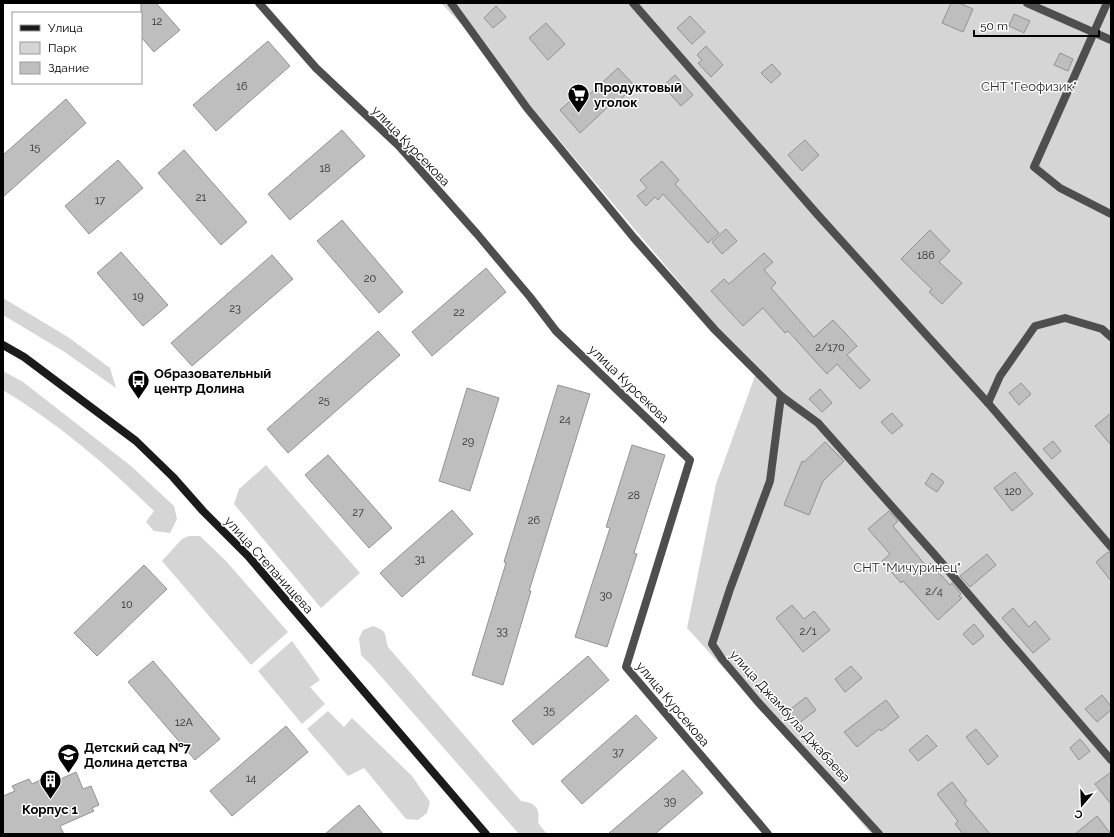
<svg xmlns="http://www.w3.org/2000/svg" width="1114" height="837" font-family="Raleway,sans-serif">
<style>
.green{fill:#d5d5d5}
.building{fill:#bebebe;stroke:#929292}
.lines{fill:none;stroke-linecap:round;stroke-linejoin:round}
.street{stroke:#4e4e4e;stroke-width:8}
.secondary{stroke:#1b1b1b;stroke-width:8}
.labels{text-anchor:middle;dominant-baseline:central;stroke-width:3;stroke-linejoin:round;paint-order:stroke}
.number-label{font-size:11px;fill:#303030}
.park-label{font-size:13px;fill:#2c2c2c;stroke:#fff}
.poi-label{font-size:13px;font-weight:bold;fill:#000;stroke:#fff;text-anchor:start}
.street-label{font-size:13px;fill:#000;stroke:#fff}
</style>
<rect width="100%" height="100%" fill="#fff"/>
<g class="green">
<path d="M441,3H1111V834H871L825,780L687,628L716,484L756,373L464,27Z"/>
<path d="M3,298L68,337L110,368L116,388L63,351L3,315Z"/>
<path d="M3,371L23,382L131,466L174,506L177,519L170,533L154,531L146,522L154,511C108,466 59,424 3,390Z"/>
<path d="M266,465L360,573L321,608L234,504L239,489Z"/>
<path d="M189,536H200L226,561L288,632L251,665L162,561L182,539Z"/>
<path d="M373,626C389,632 384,634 388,647L521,801C537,803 540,809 538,823L547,834H519L371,665L361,655L359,638L363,630Z"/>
<path d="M292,641L320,680L310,687L325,704L302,724L258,671Z"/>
<path d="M328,711L344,727L352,718L412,776L430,802L427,813L418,820L406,819L364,768L348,776L307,729Z"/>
</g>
<g class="building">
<path d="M141,3H156L180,30L154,52L141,37Z"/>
<path d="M951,3H959L973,9L963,32L942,23Z"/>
<path d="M496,6L506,17L493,28L484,18Z"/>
<path d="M1014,14L1030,21L1024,33L1009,26Z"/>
<path d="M690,16L705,32L692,44L677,28Z"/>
<path d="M546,23L565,44L548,60L529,38Z"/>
<path d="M268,41L290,66L216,131L193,105Z"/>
<path d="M706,46L723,65L711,77L698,63L702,60L697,55Z"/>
<path d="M1060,53L1073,59L1068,71L1054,65Z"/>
<path d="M772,64L781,74L771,83L761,73Z"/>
<path d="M618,68L635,86L612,107L610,105L580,133L560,110L576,96L581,102Z"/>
<path d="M675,75L693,95L681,106L663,86Z"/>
<path d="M66,99L86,123L3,197V155Z"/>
<path d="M342,130L365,156L290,220L268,194Z"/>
<path d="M805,140L819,155L802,171L788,155Z"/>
<path d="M184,150L247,222L221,245L158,173Z"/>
<path d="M118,160L143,188L89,234L65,206Z"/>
<path d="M662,161L679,180L675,184L719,233L708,243L663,194L658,200L655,197L646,206L637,196L647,188L640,180Z"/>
<path d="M342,220L403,292L379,313L317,241Z"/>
<path d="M726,229L737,241L722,254L712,242Z"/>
<path d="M930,230L950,251L939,262L962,283L942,304L929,292L932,289L901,259Z"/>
<path d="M121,252L168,305L143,326L97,273Z"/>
<path d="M764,253L773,262L764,270L776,283L771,288L814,337L833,320L857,346L847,355L870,380L860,389L837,364L827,374L788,331L785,333L763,308L743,326L711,291L724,279L729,284Z"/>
<path d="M272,255L293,279L192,366L171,343Z"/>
<path d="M486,268L506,292L432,356L412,332Z"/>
<path d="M378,331L400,355L288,453L267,429Z"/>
<path d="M1021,383L1031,394L1019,405L1009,393Z"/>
<path d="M558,385L590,394L529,591H531L503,685L472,675L506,563L504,562Z"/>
<path d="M467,388L499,398L470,491L439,481Z"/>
<path d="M820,389L832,403L822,412L809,399Z"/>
<path d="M892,413L903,425L892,434L881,422Z"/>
<path d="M1111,413V445L1095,426Z"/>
<path d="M1053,441L1061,451L1052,459L1043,449Z"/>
<path d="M825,442L844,461L823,481L809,515L784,505L802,461L804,462Z"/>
<path d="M632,445L665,455L634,553L637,554L607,647L575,637L610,528L606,527Z"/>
<path d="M328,455L392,528L369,548L305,475Z"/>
<path d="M1015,472L1033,494L1012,511L994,488Z"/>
<path d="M932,473L944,482L937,492L925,484Z"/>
<path d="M452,510L473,534L402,597L380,573Z"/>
<path d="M889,511L898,521L893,526L926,566L930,563L950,585L952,583L961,594L959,596L962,598L938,620L903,581L901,583L882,561L890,554L868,529Z"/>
<path d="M1108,552H1111V581L1096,562Z"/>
<path d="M987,554L996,565L970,587L960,576Z"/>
<path d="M144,565L167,589L97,656L74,633Z"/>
<path d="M792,605L804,619L814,611L830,630L803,652L776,618Z"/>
<path d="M1013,608L1029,627L1035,621L1050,639L1033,653L1002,618Z"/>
<path d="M974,624L984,636L973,645L963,634Z"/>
<path d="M588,656L609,680L533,745L512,721Z"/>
<path d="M153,661L220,739L195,760L128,682Z"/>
<path d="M851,666L862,678L845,692L835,679Z"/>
<path d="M1102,695L1111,706V710L1097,722L1085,709Z"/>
<path d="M806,697L816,710L798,724L787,712Z"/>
<path d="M886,700L899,717L881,731L879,729L857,747L844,732Z"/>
<path d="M636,715L657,738L582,804L561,781Z"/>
<path d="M286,726L308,752L232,816L210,791Z"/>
<path d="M976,729L998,756L988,765L966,737Z"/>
<path d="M927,735L937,746L918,761L909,750Z"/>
<path d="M1080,739L1090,751L1079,760L1070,748Z"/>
<path d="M683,770L703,793L655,834H608Z"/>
<path d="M76,772L83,789L91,786L99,805L92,808L94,811L60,826L64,834H3V796L15,791L12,786L29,779L32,784L40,780L43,787Z"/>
<path d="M1111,772V804L1095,784Z"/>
<path d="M952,782L967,801L964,803L990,834H963L955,824L958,821L937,794Z"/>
<path d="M359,805L383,834H325Z"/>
<path d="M1097,816L1111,834H1075Z"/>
</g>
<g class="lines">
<g class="street">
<path d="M259,3L316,68L399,146L477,234L530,297L556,331L690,460L626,667L768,834"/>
<path d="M451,3L527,108L634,238L715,330L781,396L818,423L934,554L1111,760"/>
<path d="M633,3L817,214L988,403L1111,547"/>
<path d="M1027,3L1111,40"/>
<path d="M1107,3L1034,167L1060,188L1111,214"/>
<path d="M781,396L770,481L730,589L712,644L722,659L758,702L879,834"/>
<path d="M988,403L1000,376L1035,326L1065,318L1102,329L1111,337"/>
</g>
<path class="secondary" d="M3,345L24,357L136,441L173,477L203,511L248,556L486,834"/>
</g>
<defs>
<symbol id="supermarket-pin" viewBox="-11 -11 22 30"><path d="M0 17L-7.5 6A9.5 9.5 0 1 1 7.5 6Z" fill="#000" stroke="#fff"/><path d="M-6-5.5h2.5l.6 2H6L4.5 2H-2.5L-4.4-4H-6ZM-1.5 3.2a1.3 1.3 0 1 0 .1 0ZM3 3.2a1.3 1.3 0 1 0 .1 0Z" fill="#fff"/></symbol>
<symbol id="bus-pin" viewBox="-11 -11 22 30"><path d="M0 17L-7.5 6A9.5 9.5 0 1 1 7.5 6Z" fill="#000" stroke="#fff"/><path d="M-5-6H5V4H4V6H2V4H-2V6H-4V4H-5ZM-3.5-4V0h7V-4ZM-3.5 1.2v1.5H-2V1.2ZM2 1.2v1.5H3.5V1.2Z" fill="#fff"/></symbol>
<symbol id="school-pin" viewBox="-11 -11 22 30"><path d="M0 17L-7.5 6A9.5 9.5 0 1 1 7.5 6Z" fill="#000" stroke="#fff"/><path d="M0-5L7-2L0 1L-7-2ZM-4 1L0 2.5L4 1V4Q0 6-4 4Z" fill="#fff"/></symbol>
<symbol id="building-pin" viewBox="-11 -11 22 30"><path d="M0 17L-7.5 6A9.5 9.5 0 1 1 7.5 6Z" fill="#000" stroke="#fff"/><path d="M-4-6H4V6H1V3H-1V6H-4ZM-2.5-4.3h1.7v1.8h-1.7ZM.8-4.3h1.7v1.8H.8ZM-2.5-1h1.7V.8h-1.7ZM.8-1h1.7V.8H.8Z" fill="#fff"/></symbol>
</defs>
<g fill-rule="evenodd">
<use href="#supermarket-pin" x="566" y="82" width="25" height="34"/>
<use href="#bus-pin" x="126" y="368" width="25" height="34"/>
<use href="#school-pin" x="56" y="742" width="25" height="34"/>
<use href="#building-pin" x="38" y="768" width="25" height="34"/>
</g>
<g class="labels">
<g class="number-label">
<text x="157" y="21">12</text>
<text x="242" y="86">16</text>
<text x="35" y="147">15</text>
<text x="325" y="168">18</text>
<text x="201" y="197">21</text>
<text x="100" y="200">17</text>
<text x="926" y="255">186</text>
<text x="370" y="278">20</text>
<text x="138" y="296">19</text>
<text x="235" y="308">23</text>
<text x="459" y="312">22</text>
<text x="830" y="347">2/170</text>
<text x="324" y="400">25</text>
<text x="565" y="419">24</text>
<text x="468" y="441">29</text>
<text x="1013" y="491">120</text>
<text x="634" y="495">28</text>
<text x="358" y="512">27</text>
<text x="534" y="520">26</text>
<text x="420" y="559">31</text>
<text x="934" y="591">2/4</text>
<text x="606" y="595">30</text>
<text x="127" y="604">10</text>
<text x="502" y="631">33</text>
<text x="808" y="631">2/1</text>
<text x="549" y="710">35</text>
<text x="184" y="722">12А</text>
<text x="618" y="752">37</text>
<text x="251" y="778">14</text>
<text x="670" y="801">39</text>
</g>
<g class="park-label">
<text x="1029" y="86">СНТ "Геофизик"</text>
<text x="907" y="567">СНТ "Мичуринец"</text>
</g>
<g class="poi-label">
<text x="594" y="87">Продуктовый<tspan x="594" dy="15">уголок</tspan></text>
<text x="154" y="373">Образовательный<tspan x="154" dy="15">центр Долина</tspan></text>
<text x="84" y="747">Детский сад №7<tspan x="84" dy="15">Долина детства</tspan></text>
<text x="50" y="809" text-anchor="middle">Корпус 1</text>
</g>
<g class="street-label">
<text transform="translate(411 146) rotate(46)">улица Курсекова</text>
<text transform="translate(629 384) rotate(44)">улица Курсекова</text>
<text transform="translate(269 565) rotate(48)">улица Степанищева</text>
<text transform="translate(673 704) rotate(50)">улица Курсекова</text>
<text transform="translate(790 716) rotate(48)">улица Джамбула Джабаева</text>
</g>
</g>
<rect width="1114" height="837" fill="none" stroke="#000000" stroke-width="8"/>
<rect x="12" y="12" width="130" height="72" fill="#ffffff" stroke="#999999"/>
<rect x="20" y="25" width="20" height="6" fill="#1b1b1b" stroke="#999999"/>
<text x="48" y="32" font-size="12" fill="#000000">Улица</text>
<rect x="20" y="42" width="20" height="12" fill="#d5d5d5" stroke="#999999"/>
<text x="48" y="52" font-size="12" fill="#000000">Парк</text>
<rect x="20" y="62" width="20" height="12" fill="#bebebe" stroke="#999999"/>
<text x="48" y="72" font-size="12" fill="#000000">Здание</text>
<g transform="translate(1082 805) rotate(199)" stroke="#ffffff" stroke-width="3" paint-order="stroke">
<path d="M0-3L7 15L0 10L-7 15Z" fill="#000000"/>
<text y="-6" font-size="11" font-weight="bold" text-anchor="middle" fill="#000000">С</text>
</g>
<path d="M974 30v6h125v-6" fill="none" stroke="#000000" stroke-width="2"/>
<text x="980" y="30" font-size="12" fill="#000000" stroke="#ffffff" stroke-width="3" paint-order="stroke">50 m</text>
</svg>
